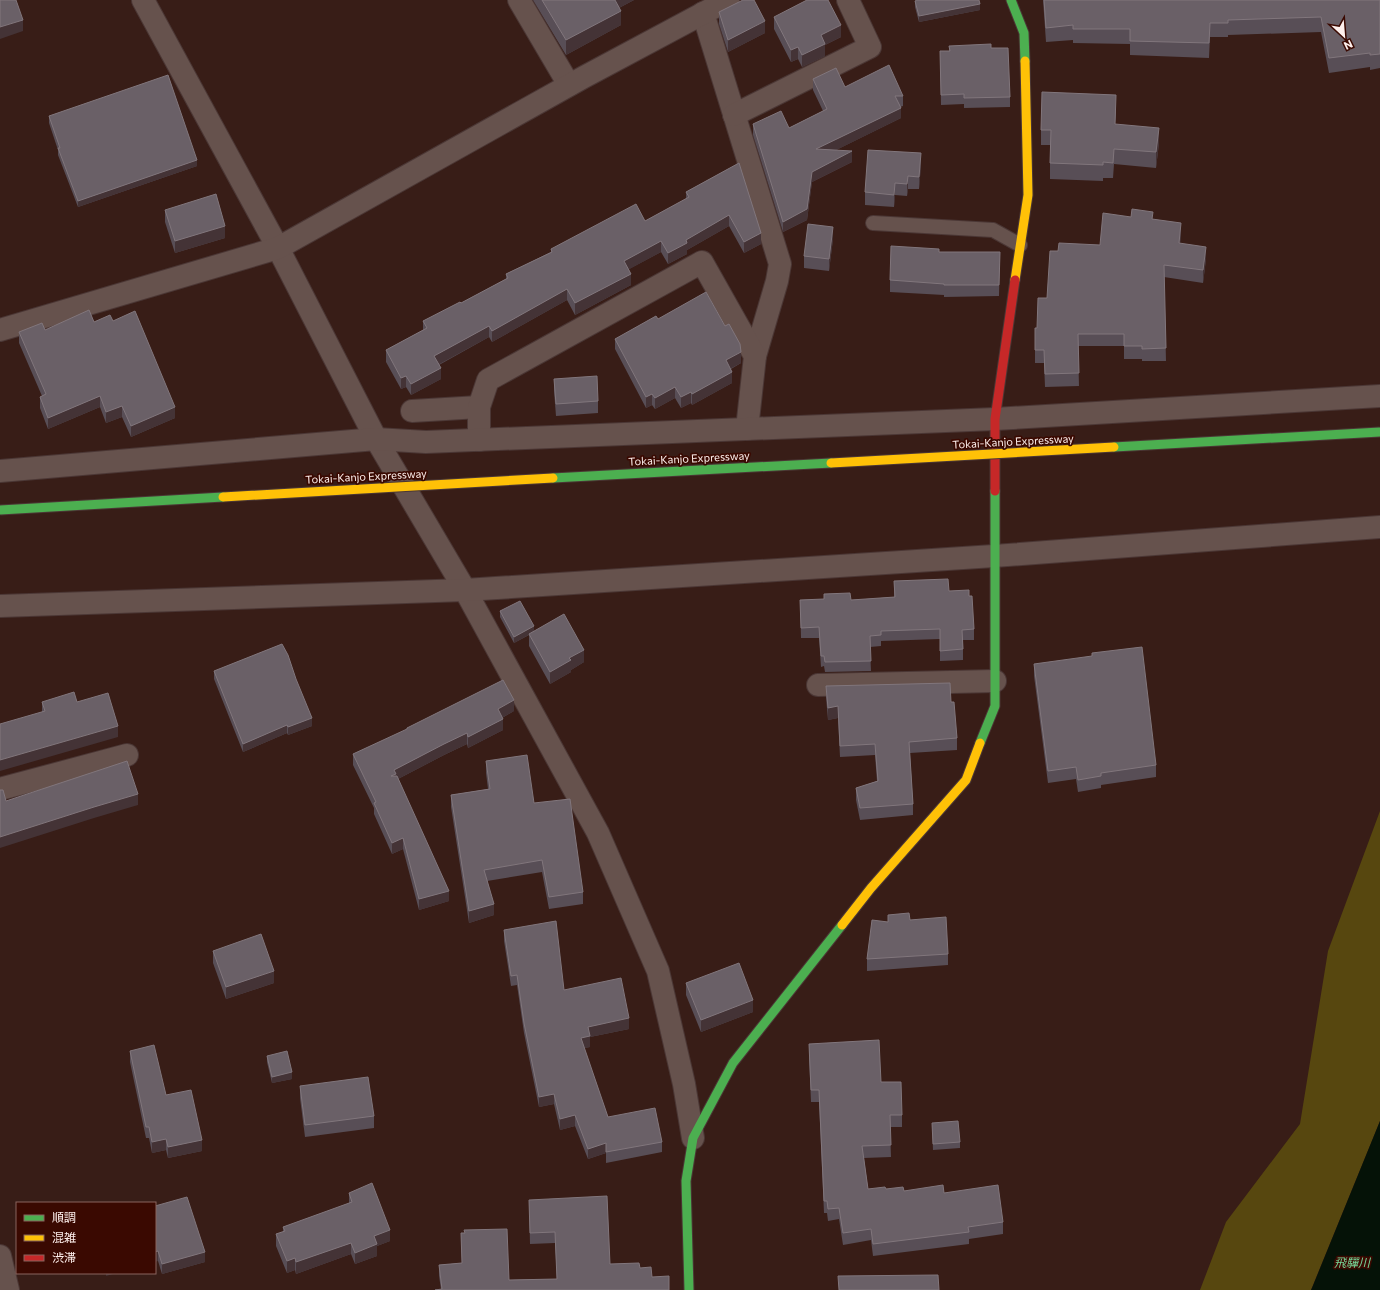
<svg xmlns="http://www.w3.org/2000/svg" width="1380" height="1290" font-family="Commissioner,'Noto Sans JP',sans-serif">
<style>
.forest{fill:#57470f}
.water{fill:#051207}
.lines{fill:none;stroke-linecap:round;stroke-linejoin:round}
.lane-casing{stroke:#4b3735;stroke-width:16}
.street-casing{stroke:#4b3735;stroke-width:24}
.fast-casing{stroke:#4b3735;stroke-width:11}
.slow-casing{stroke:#4b3735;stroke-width:11}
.jam-casing{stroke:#4b3735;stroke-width:11}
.lane{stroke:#66524d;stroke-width:14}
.street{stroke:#66524d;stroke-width:22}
.fast{stroke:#4caf50;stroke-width:9}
.slow{stroke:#ffc107;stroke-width:9}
.jam{stroke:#c62828;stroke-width:9}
.fast-bridge-casing{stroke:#4b3735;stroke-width:11;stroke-linecap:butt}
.slow-bridge-casing{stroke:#4b3735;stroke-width:11;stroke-linecap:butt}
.fast-bridge{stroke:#4caf50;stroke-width:9}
.slow-bridge{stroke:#ffc107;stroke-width:9}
.wall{fill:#584e56}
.shaded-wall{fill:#443336}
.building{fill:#6a6067;stroke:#81767c}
.labels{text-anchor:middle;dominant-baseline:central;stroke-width:3.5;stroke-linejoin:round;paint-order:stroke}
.street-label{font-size:11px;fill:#fef0ed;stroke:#3a0901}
.water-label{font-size:12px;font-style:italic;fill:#77d99a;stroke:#3a0901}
</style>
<rect width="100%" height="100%" fill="#381d17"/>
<path class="forest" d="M1380,811V1121L1311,1290H1200L1226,1222L1300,1124L1328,951Z"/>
<path class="water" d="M1380,1121V1290H1311L1312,1288Z"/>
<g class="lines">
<defs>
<path id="lane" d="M873,223L993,230L1020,245"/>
<g id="street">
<path d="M143,0L278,248L376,439L465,590L598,833L658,971L684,1084L693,1138"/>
<path d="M519,0L569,85"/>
<path d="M703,13L780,264L777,281L755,356"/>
<path d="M734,115L870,47L848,0"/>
<path d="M0,330L278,248L584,77L728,0"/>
<path d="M412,411L479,407"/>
<path d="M479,440V407L488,380L702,262L755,356L747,429"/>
<path d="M0,471L376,439L426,442L995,419L1380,396"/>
<path d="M0,606L465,590L994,556L1380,527"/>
<path d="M818,685L995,681"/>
<path d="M0,789L127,755"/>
<path d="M0,1256L8,1290"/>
</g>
<g id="fast">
<path d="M1011,0L1024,33L1025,61"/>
<path d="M980,743L995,706V491"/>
<path d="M689,1290L686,1181L693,1138L733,1063L842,925"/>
</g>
<g id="slow">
<path d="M1015,280L1028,195L1025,61"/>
<path d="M842,925L871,888L966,780L980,743"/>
</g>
<path id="jam" d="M995,491V419L1015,280"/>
</defs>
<use href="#lane" class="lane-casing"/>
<use href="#street" class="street-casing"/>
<use href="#fast" class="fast-casing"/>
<use href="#slow" class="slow-casing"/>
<use href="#jam" class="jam-casing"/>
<use href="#lane" class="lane"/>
<use href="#street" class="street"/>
<use href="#fast" class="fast"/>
<use href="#slow" class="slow"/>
<use href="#jam" class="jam"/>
<defs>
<g id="fast-bridge">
<path d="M1114,447L1380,432"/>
<path d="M553,478L831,463"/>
<path d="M0,510L223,497"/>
</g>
<g id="slow-bridge">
<path d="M831,463L1114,447"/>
<path d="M223,497L553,478"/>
</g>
</defs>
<use href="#fast-bridge" class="fast-bridge-casing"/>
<use href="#slow-bridge" class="slow-bridge-casing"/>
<use href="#fast-bridge" class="fast-bridge"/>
<use href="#slow-bridge" class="slow-bridge"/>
</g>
<g class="wall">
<path d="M533,0H634L619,8L621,25L566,55Z"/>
<path d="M1043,0H1380V68L1370,70V67L1329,73L1321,32L1228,35V37H1210L1209,58L1130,55V44L1073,43V40L1046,42Z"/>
<path d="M915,1L980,10L919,22L915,7Z"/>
<path d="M719,12L765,33L728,52L719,24Z"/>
<path d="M774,17L841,37L825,45V56L802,67L798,59L791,62L774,29Z"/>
<path d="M949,46L991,48L1010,97V107L964,108V104L941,105L940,51H949Z"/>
<path d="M813,79L845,87L903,96V106L900,107L901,118L836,150L852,162L812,182L807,220L783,232L753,135V124L789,128L823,111L813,90Z"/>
<path d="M1116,111L1115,124L1159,143L1156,168L1114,164L1113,178H1103V181L1050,179V145H1041V130Z"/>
<path d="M49,116L197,166L78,207L58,155V150L49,123Z"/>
<path d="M739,163L761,244L744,253L729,226L687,250V254L668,264L661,252L629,269L631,285L575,315L567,300L492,342L489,337L439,365L441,379L411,395L406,387L401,389L386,362V350L423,330V321L461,303L506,279V274L551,252V249L645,221L686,199V192Z"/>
<path d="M921,165L919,189H908L907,196L895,195L894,207L865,205V192Z"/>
<path d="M165,210L225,238L175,253L165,222Z"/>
<path d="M1131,217L1153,219L1181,235L1180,243L1206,259L1203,283L1164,277L1166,361H1142V359H1124V346H1078L1079,386L1045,387L1044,363H1035V328H1037L1047,298L1058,251L1100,245Z"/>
<path d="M833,239L829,271L804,268V256Z"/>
<path d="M939,252H1000L999,296L944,297V295L890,292V280Z"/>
<path d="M658,319L741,363L731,369L732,383L692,405L691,403L681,408L675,398L655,409L652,405L646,408L615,349V339Z"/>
<path d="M113,321L175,418L131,437L122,417L106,423L100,407L48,429L40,408V397L42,396L19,343V332L45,330L94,322Z"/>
<path d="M554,379L598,401V413L556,416L554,391Z"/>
<path d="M894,581L949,591L969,596L974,629V640H963V660L940,661V639L881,641V646L870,647L871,671L825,672L824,666L821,667L819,638H801L800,600L824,599V594L851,600L894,597Z"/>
<path d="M500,611L534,631L584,662L571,670V672L550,684L529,646V635L514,643L500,617Z"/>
<path d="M1034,664L1156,765V777L1101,785V788L1078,792L1076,779L1048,783L1034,676Z"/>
<path d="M214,671L312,726L288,735L287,733L243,752L214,679Z"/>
<path d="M826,686L951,702L957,738V750L910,753L913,804V815L860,820L856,800V788L877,781L875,755L840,757L838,718L828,720L826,697Z"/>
<path d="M42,702H77L118,737L42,712Z"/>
<path d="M514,711L502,718L503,730L468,748L467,744L444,755L398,779L449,901L419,910L403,849L392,854L374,814V808L353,765V754L407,730V728Z"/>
<path d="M486,761L534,803L583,892V904L549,909L542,872L487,881L494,915L469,923L451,807V795L488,789L486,773Z"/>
<path d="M888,915L910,920L948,954V965L867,971V959L888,922Z"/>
<path d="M504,930L564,990L629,1029L590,1037V1047L584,1048L608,1117L662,1142V1152L606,1163V1153L588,1159L575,1126L560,1130L554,1104L539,1107L524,1033L517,985L511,986L504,941Z"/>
<path d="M213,951L274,983L226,999L213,963Z"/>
<path d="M686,983L753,1012L701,1032L686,995Z"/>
<path d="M809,1044L881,1082L902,1115V1127H890L891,1157L864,1158L868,1189H886L904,1191L944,1193L1003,1222V1234L969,1239V1244L873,1256L871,1240L843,1245L839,1219L828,1221L827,1213H824L819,1102H811L809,1056Z"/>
<path d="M130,1051L166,1095L202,1151L168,1158L166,1150L152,1153L149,1138H146L130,1062Z"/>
<path d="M267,1056L292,1079L272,1083L267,1062Z"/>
<path d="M300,1086L374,1116V1128L305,1137L300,1098Z"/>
<path d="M932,1123L960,1142V1148L933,1150Z"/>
<path d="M349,1193L390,1241L377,1246V1256L355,1264L351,1254L296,1274L295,1270L287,1273L276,1246V1234L283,1232V1227L349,1204Z"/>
<path d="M529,1200L610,1264L640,1268L652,1277L441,1289L439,1276V1265L462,1263L461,1233H464L509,1280L557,1279L555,1243L530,1244Z"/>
<path d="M155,1206L205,1262L162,1274L158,1261Z"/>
</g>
<g class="shaded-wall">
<path d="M613,0H634L613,11Z"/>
<path d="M980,4V10L919,22V16Z"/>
<path d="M621,11V25L566,55V40Z"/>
<path d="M23,20V31L0,39V27Z"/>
<path d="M765,21V33L728,52V40Z"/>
<path d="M841,25V37L825,45V56L802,67V55L821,35Z"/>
<path d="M798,47V59L791,62V50Z"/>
<path d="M901,108V118L816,160V149Z"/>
<path d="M1159,128V143L1156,168V152Z"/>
<path d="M852,151V162L812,182L807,220L783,232V222L812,172Z"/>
<path d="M921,153V165L919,189V177Z"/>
<path d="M197,160V166L78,207V201Z"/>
<path d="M908,176V189L907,196V184Z"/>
<path d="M895,183V195L894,207V195Z"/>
<path d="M729,215V226L687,250V254L668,264V253L686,240Z"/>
<path d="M1181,223V235L1179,256V243Z"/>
<path d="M225,226V238L175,253V241Z"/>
<path d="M833,227V239L829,271V259Z"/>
<path d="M761,233V244L744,253V242Z"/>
<path d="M661,241V252L624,272V261Z"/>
<path d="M1206,247V259L1203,283V270Z"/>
<path d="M631,274V285L575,315V303Z"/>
<path d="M567,289V300L492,342V331Z"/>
<path d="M489,326V337L434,367V356Z"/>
<path d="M741,352V363L726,371V360Z"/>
<path d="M441,368V379L411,395V384Z"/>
<path d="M732,372V383L692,405V394Z"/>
<path d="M406,376V387L401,389V378Z"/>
<path d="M675,387V398L655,409V398Z"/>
<path d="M691,392V403L681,408V397Z"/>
<path d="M652,394V405L646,408V397Z"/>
<path d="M100,396V407L48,429V418Z"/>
<path d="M122,406V417L106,423V412Z"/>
<path d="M175,407V418L131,437V426Z"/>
<path d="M534,626V632L514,643V637Z"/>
<path d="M584,650V662L571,670V672L550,684V672L569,658Z"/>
<path d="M514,700V711L498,720V709Z"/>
<path d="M838,706V718L828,720V708Z"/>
<path d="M312,718V726L288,735V727Z"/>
<path d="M503,719V730L468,748V737Z"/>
<path d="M287,725V733L243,752V744Z"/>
<path d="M118,726V737L0,771V760Z"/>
<path d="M467,733V744L444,755L396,780L391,776L394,770L444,744Z"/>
<path d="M138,794V805L94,818L0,848V837L94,807Z"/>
<path d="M403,838V849L392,854V843Z"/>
<path d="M449,891V901L419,910V899Z"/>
<path d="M494,904V915L469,923V911Z"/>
<path d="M274,971V983L226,999V987Z"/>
<path d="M753,1000V1012L701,1032V1020Z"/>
<path d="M629,1018V1029L590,1037V1047L581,1049V1038L588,1027Z"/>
<path d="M292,1072V1079L272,1083V1077Z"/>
<path d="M554,1094V1104L539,1107V1097Z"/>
<path d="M575,1115V1126L560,1130V1119Z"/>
<path d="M166,1139V1150L152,1153V1142Z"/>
<path d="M202,1140V1151L168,1158V1147Z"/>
<path d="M606,1143V1153L588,1159V1149Z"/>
<path d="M390,1230V1241L377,1246V1256L355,1264V1253L374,1236Z"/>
<path d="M351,1243V1254L296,1274V1262Z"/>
<path d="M158,1251V1261L155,1262V1252Z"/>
<path d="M205,1252V1262L162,1274V1264Z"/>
<path d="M295,1258V1270L287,1273V1261Z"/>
<path d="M106,1273H116L106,1276Z"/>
</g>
<g class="building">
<path d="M0,0H16L23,20L0,27Z"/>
<path d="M542,0H615L621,11L566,40Z"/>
<path d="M743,0H754L765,21L728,40L719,12Z"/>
<path d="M807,0H828L841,25L821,35L825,44L802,55L798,47L791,50L774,17Z"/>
<path d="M917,0H979L980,4L919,16L915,1Z"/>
<path d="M1044,0H1380V54L1370,55V53L1329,58L1321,17L1228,20V23H1210L1209,43L1130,41V29H1073V25L1046,28Z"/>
<path d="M991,44V48H1008L1010,97L964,98V94L941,95L940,51H950L949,46Z"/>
<path d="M889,65L903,96H895L901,108L816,149L852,151L812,172L807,209L783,222L753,124L781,111L789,128L827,109L813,79L836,68L845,87Z"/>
<path d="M168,75L197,160L78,201L58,148H60L49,116Z"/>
<path d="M1042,92L1116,95L1115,124L1159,128L1156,152L1114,149L1113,163L1103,162V165L1050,163L1051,130H1041Z"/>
<path d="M868,150L921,153L919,177L908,176L907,184L895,183L894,195L865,192Z"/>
<path d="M739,163L761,233L744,242L729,215L686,240L687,243L668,253L661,241L624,261L631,274L575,303L567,289L492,331L489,326L434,356L441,368L411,384L406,376L401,378L386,350L427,328L423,321L460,302L461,303L508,278L506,274L552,252L551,249L636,204L645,221L689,197L686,192Z"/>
<path d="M216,194L225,226L175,241L165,210Z"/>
<path d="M1132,209L1153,212L1152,219L1181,223L1179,243L1206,247L1203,270L1164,265L1166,348L1142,349V346H1124V334H1078L1079,373L1045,374L1044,350H1035V328H1037L1038,298H1047L1050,251H1058L1059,243L1100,245L1103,213L1131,217Z"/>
<path d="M808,224L833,227L829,259L804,256Z"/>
<path d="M891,246L939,249V252H1000L999,285H944V284L890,280Z"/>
<path d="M706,292L725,326L729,324L740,344L741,352L726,360L732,372L692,394L691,392L681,397L675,387L655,398L652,394L646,397L615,339L656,316L658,319Z"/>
<path d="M89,310L94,322L110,315L113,321L135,311L175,407L131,426L122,406L106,412L100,396L48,418L40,397L46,394L19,332L42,323L45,330Z"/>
<path d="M597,376L598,401L556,404L554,379Z"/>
<path d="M948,579L949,591L969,590V596H972L974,629L962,630L963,649L940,651V629L881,631V635L870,636L871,661L825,662L824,656H821L819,627L801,628L800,600L824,599V594L850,593L851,600L895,597L894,581Z"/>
<path d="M520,601L534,626L514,637L500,611Z"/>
<path d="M564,614L584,650L569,658L571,660L550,672L529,634Z"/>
<path d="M282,644L288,655L296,679L312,718L288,727L287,725L243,744L214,671Z"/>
<path d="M1142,647L1156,765L1101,773V776L1078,780L1076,767L1048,771L1034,664L1092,656V653Z"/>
<path d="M503,680L514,700L498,709L503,719L468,737L467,733L444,744L394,770L396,774L391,776H397L449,891L419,899L403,838L392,843L374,803L376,802L353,754L407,729V728Z"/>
<path d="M950,683L951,702H954L957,738L909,742L913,804L860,808L856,788L878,781L875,744L840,746L838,706L828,708L826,686Z"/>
<path d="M74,692L77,702L108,693L118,726L0,760V724L45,711L42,702Z"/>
<path d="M527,755L534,803L570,799L583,892L549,897L542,860L484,870L494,904L469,911L451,795L490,789L486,761Z"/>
<path d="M127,761L138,794L94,807L0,837V790H3L6,801Z"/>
<path d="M909,913L910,920L946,917L948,954L867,959L872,920L888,922V915Z"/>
<path d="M556,921L564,990L621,978L629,1018L588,1027L590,1036L581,1038L608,1117L655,1108L662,1142L606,1152V1143L588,1149L575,1115L560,1119L554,1094L539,1097L524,1023L517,975L511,976L504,930Z"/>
<path d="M261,934L274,971L226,987L213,951Z"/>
<path d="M739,963L753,1000L701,1020L686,983Z"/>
<path d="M879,1040L881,1082H901L902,1115H890L891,1145L862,1146L868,1189L885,1187L886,1189L903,1187L904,1191L943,1185L944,1193L998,1185L1003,1222L968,1227L969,1232L873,1244L871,1229L843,1233L839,1208L828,1209L827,1201H824L819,1090H811L809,1044Z"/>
<path d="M154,1045L166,1095L191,1090L202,1140L168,1147L166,1139L152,1142L149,1127H146L130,1051Z"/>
<path d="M287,1051L292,1072L272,1077L267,1056Z"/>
<path d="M368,1077L374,1116L305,1125L300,1086Z"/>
<path d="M958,1121L960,1142L933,1144L932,1123Z"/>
<path d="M372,1183L390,1230L374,1236L377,1244L355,1253L351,1243L296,1262L295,1258L287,1261L276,1234L285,1231L283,1227L352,1202L349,1193Z"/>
<path d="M607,1196L610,1264L639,1263L640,1268L651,1267L652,1277L669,1276V1290H435L442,1289L439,1265L462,1263L461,1233H465L464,1230L507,1229L509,1280L557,1279L555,1232L530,1233L529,1200Z"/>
<path d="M187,1197L205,1252L162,1264L158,1251L155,1252V1206Z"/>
<path d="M938,1275L939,1290H839L838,1276Z"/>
</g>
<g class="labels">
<g class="street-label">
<text transform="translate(1013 441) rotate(-3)">Tokai-Kanjo Expressway</text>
<text transform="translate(689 458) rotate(-3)">Tokai-Kanjo Expressway</text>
<text transform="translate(366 476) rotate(-3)">Tokai-Kanjo Expressway</text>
</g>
<g class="water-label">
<text x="1352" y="1262">飛驒川</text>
</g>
</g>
<rect x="16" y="1202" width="140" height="72" fill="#3a0901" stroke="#88655f"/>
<rect x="24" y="1215" width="20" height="6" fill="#4caf50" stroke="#88655f"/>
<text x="52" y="1222" font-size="12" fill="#fef0ed">順調</text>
<rect x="24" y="1235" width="20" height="6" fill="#ffc107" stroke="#88655f"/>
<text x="52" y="1242" font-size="12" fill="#fef0ed">混雑</text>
<rect x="24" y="1255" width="20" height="6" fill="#c62828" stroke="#88655f"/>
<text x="52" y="1262" font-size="12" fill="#fef0ed">渋滞</text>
<g transform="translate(1344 36) rotate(154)" stroke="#3a0901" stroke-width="3" paint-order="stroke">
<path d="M0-3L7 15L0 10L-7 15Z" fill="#fef0ed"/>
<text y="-6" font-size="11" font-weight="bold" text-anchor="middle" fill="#fef0ed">N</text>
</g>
</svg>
